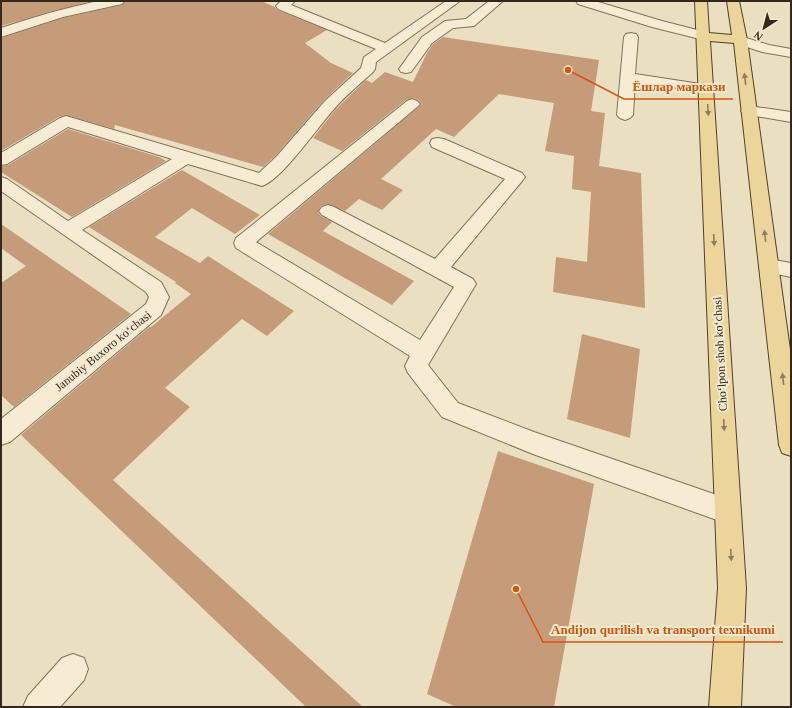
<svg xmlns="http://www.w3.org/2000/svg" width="792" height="708" font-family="'Times New Roman',serif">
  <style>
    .building { fill: #c69b79 }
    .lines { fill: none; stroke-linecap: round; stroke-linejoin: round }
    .minor-casing { stroke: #82705a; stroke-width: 2 }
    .major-casing { stroke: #503f2e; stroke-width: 2 }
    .minor { fill: #f6ecd3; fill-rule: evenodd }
    .major { fill: #ebd59a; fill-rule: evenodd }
    .oneway { fill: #8f7e5c }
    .labels { text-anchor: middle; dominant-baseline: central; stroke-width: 4; stroke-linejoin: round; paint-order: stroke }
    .street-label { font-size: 12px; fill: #33281d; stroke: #f2e9cf }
    .leader { fill: none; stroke: #d6540e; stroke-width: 1.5 }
    .callout-dot { fill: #d6540e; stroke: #f2e9cf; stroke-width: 1.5 }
    .callout-label { font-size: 13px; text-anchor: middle; font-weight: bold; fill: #d6540e; stroke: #f2e9cf; stroke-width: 4; stroke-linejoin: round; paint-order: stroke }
  </style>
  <rect width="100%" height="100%" fill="#eadfc1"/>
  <!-- building -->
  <path class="building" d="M1 1H91L49 12 1 26Z
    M125 1H261L275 7 277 10 327 30 305 43 331 63 353 73 324 100 276 155 263 167 115 125 114 129 66 115 59 117 1 151V38L63 18 122 5Z
    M443 37 599 60 591 111 605 113 599 166 641 173 645 308 553 292 556 257 587 262 591 192 572 189 574 156 545 151 554 103 499 94 454 137 436 129 381 179 403 190 382 210 359 199 345 211 328 204 321 206 318 212 321 216 332 222 323 231 414 281 392 305 268 234 422 104 418 100 413 98 406 100 342 151 313 138 336 109 366 80 372 83 385 72 413 82 427 53 433 44Z
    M68 129 159 157 166 161 72 217 1 172V166L8 165Z
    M182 170 260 215 235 234 192 208 155 237 200 263 208 256 294 311 267 336 242 319 165 388 190 407 113 480 363 707H306L21 435 149 327H151L191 294 175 283 176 282 89 227Z
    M1 224 131 314 14 407 1 395V283L26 266 1 248Z
    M582 334 640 349 630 438 567 419Z
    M498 451 594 484 554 707H456L427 694Z"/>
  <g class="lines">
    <defs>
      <path id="minor" d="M98 1H124L122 4 63 17 1 37V28C33 17 65 8 98 1Z
        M281 1H295L291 5 385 43 446 1H460L376 62 375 69 373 72C360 84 346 95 335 108 319 125 282 180 262 186L188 164 82 230 161 282 169 297 161 315 10 442 1 445V419L146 304 149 297 146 292 1 191V177L7 179 68 221 172 159 68 127 7 164 1 165V153L60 118 66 116 259 173 277 156 325 101 361 68 364 57 376 49 278 9 276 6Z
        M489 1H503L474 26 453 28 432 43 411 72 406 73 401 72 399 69 422 37 445 21 466 19Z
        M576 1H595L662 21 709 33 711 36 709 39 704 40 652 27 578 4Z
        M631 33 636 34 638 37 635 74 707 85 712 86 714 89 712 92 707 93 635 82 633 115 630 118 625 120 620 118 617 115 624 37 626 34Z
        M740 36 769 45 791 49V57L762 52 735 43 733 40 735 37Z
        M412 99 417 101 420 104 417 107 256 242 420 340 454 287 322 215 319 211 322 207 328 205 334 207 435 259 505 179 432 147 430 143 432 139 438 138 444 139 522 173 525 177 522 181 451 267 473 279 476 284 428 365 458 403 534 432 737 502 741 511 737 520 728 524 533 454 442 417 408 373 405 366 410 356 236 248 234 243 236 238 407 101Z
        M749 106 791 112V122L744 114 741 111 744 108Z
        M769 259 791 263V277L762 271 759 266 762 261Z
        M73 654 84 658 88 669 84 680 60 707H23L28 696 62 658Z"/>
      <path id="major" d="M695 1H707L709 33 732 35 727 1H739L747 40 791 357V456L782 453 779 445 734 43 710 41 746 588 741 707H709L718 588Z"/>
    </defs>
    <!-- minor casing -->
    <use href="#minor" class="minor-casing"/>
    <!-- major casing -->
    <use href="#major" class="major-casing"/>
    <!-- minor -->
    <use href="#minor" class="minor"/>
    <!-- major -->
    <use href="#major" class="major"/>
  </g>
  <!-- one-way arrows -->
  <defs><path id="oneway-solid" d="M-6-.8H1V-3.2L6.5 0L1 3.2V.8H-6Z"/></defs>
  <g class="oneway">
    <use href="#oneway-solid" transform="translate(745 79) rotate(-97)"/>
    <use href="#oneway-solid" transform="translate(708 110) rotate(87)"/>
    <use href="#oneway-solid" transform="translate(765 236) rotate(-97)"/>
    <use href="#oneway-solid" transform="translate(714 240) rotate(87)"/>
    <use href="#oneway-solid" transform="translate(783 379) rotate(-97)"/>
    <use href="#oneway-solid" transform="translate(724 425) rotate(87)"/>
    <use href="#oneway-solid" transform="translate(731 555) rotate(87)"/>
  </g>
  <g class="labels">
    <!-- street labels -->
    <g class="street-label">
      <text transform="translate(103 351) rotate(-39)">Janubiy Buxoro koʻchasi</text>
      <text transform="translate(720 354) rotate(-93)">Choʻlpon shoh koʻchasi</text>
    </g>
  </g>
  <!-- callouts -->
  <path class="leader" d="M568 70L624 99H733M516 589L543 642H783"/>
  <g class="callout-dot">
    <circle cx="568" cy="70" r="4"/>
    <circle cx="516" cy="589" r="4"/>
  </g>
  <g class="callout-label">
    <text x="679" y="91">Ёшлар маркази</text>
    <text x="663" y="634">Andijon qurilish va transport texnikumi</text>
  </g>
  <!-- border -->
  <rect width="792" height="708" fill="none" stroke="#33281d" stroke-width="4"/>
  <!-- north arrow -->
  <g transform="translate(764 28) rotate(216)" stroke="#f2e9cf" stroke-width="3" paint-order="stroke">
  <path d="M0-3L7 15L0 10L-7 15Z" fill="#33281d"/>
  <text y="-6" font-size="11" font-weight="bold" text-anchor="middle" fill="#33281d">N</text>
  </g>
</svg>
